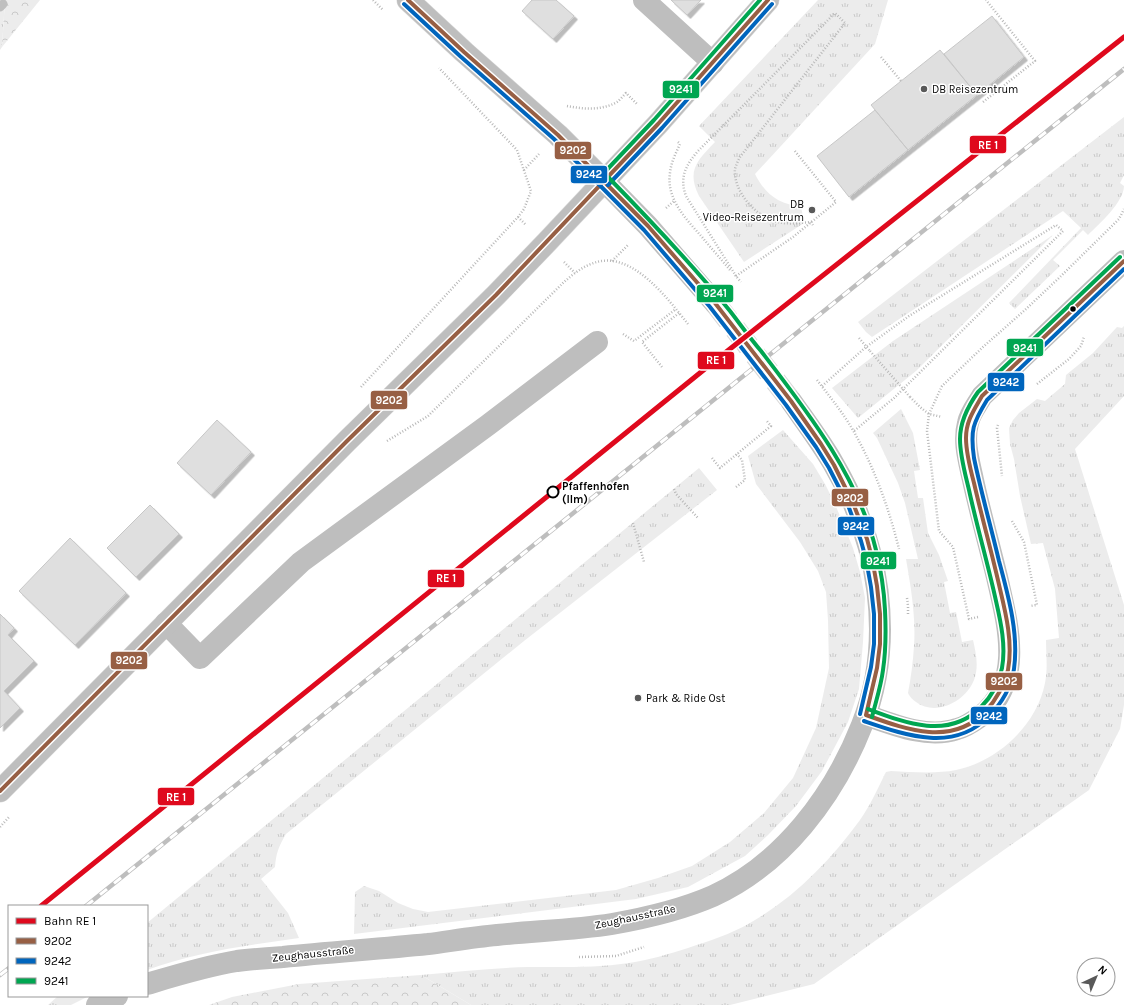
<svg xmlns="http://www.w3.org/2000/svg" width="1124" height="1005" font-family="Karla,sans-serif">
  <style>
    .grass { fill: url(#grass-tufts) }
    .forest { fill: url(#forest-crowns) }
    .lines { fill: none; stroke-linecap: round; stroke-linejoin: round }
    .stream { stroke: #bfbfbf; stroke-width: 9 }
    .building { fill: #dfdfdf; stroke: #c7c7c7; filter: url(#shadow) }
    .minor-tunnel { stroke: #d9d9d9; stroke-width: 22; stroke-dasharray: 22 11; stroke-linecap: butt }
    .major-casing { stroke: #dbdbdb; stroke-width: 23 }
    .path { stroke: #b9b9b9; stroke-width: 2.5; stroke-dasharray: 1 2; stroke-linecap: butt }
    .minor { stroke: #bebebe; stroke-width: 22 }
    .major { stroke: #bebebe; stroke-width: 22 }
    .rail-casing { stroke: #bebebe; stroke-width: 4.5 }
    .rail { stroke: #fff; stroke-width: 3; stroke-dasharray: 9; stroke-linecap: butt }
    .path-bridge { stroke: #b9b9b9; stroke-width: 2.5; stroke-dasharray: 1 2; stroke-linecap: butt }
    .bus-1-casing { stroke: #fff; stroke-width: 7 }
    .bus-2-casing { stroke: #fff; stroke-width: 7 }
    .bus-3-casing { stroke: #fff; stroke-width: 7 }
    .bus-1 { stroke: #975f44; stroke-width: 4 }
    .bus-2 { stroke: #0065bd; stroke-width: 4 }
    .bus-3 { stroke: #00a651; stroke-width: 4 }
    .rail-1-casing { stroke: #fff; stroke-width: 8 }
    .rail-1 { stroke: #df091d; stroke-width: 5 }
    .poi-dot { fill: #595959; stroke: #fff; stroke-width: 1.5 }
    .bus-dot { fill: #000; stroke: #fff; stroke-width: 1.5 }
    .stop-dot { fill: #fff; stroke: #000; stroke-width: 2 }
    .labels { text-anchor: middle; dominant-baseline: central; stroke-width: 3; stroke-linejoin: round; paint-order: stroke }
    .poi-label { font-size: 11px; fill: #000; stroke: #fff; text-anchor: start }
    .stop-label { font-size: 11px; font-weight: bold; fill: #000; stroke: #fff; text-anchor: start }
    .street-label { font-size: 11px; fill: #000; stroke: #fff }
    .line-badge { stroke: #fff; stroke-width: 1.5 }
    .badge-label { font-size: 11px; text-anchor: middle; font-weight: bold; fill: #fff }
  </style>
  <defs>
    <pattern id="grass-tufts" width="24" height="20" patternUnits="userSpaceOnUse"><rect width="24" height="20" fill="#ececec"/><path d="M3 7l-1-3M5 7V3M7 7l1-3M15 17l-1-3M17 17v-4M19 17l1-3" fill="none" stroke="#c9c9c9"/></pattern>
    <pattern id="forest-crowns" width="20" height="18" patternUnits="userSpaceOnUse"><rect width="20" height="18" fill="#ececec"/><path d="M2 6a3 3 0 1 1 6 0M12 15a3 3 0 1 1 6 0" fill="none" stroke="#c9c9c9"/></pattern>
    <filter id="shadow"><feDropShadow dx="3.5" dy="3.5" stdDeviation="0" flood-color="#0004"/></filter>
  </defs>
  <rect width="100%" height="100%" fill="#fff"/>
  <!-- grass -->
  <path class="grass" d="M0 0H5L2 47 0 50Z
    M818 0H888L875 44 755 174C765 194 779 205 801 206L804 223 744 262 699 196C686 170 698 160 715 142L699 126Z
    M1124 117V175L1120 183 1124 186C1124 202 1099 224 1088 235L1083 230 1053 260 1060 266 1015 309 1009 303 1081 228 1063 211 872 337 866 332 858 322Z
    M1053 235 916 371 858 418 832 388 893 341Z
    M1124 326V396L1075 449 1124 605V705L1120 729 1089 790 814 984 730 1005H471L421 975C456 972 491 968 527 967 561 967 595 968 629 963 649 960 669 954 688 948 709 941 731 934 750 923 794 898 830 861 860 820 870 806 878 788 886 772L891 771C911 772 937 774 956 770 997 762 1037 725 1045 683 1048 669 1046 654 1046 640L1059 638 1055 589 1043 543 1031 544 1020 496 1014 459 1010 444 1009 428 1013 420 1019 413 1037 399 1045 401 1065 384 1066 375 1093 353 1117 327 1122 328Z
    M901 409 913 433 920 470 914 471 918 498H923L928 533 939 555 948 581 944 582 950 613 956 612 962 642 973 640C976 653 979 667 974 680 966 701 936 717 916 702 912 699 910 697 908 693 911 677 913 662 914 646 916 617 911 588 906 559H918L905 503 898 483 877 438 873 433Z
    M783 430 813 464 825 484 835 504 853 548 860 572 865 598 863 642 859 689 848 722 822 771 796 806 768 835 745 856 688 887 636 899 354 934 355 892 364 886 379 891 398 903 413 909 428 912 616 890 658 878 692 866 730 842 764 813 793 778 816 728 829 668 828 620 826 592 818 571 800 542 756 484 748 456Z
    M699 468 717 490 524 641 286 834C279 846 276 853 275 867L261 879 288 913 299 938C249 945 195 952 147 970V923Z
    M58 996H89L71 1005H48Z"/>
  <!-- forest -->
  <path class="forest" d="M5 0H40L2 47Z
    M421 975 471 1005H209L232 997 299 984Z"/>
  <g class="lines">
    <!-- stream -->
    <path class="stream" d="M0 7 3 4"/>
  </g>
  <!-- building -->
  <path class="building" d="M532 0H556L574 16 553 39 522 11Z
    M671 0H701L687 15Z
    M992 16 1024 57 977 95 944 54Z
    M940 50 977 95 908 150 871 105Z
    M875 110 908 150 849 197 817 156Z
    M217 420 251 452 211 495 177 463Z
    M150 505 179 534 136 577 107 548Z
    M70 538 126 593 75 645 19 591Z
    M0 614 14 628 8 635 34 661 4 691 20 708 0 728Z"/>
  <g class="lines">
    <!-- minor-tunnel -->
    <path class="minor-tunnel" d="M715 303 791 401"/>
    <defs>
      <path id="major" d="M408 0 464 52 558 135 604 181
        M0 791 347 441 496 295 546 243 658 124 768 0"/>
    </defs>
    <!-- major casing -->
    <use href="#major" class="major-casing"/>
    <!-- path -->
    <path class="path" d="M373 0 383 10
      M881 57 901 81
      M983 102 1035 61 986 0
      M567 106C583 109 601 111 617 102 620 100 623 96 626 93L638 105
      M678 142 680 144C676 153 671 162 670 173 666 199 686 219 702 237 711 248 721 259 730 270
      M524 170 539 154
      M666 208 675 200
      M518 217 526 225
      M612 261 628 245
      M564 262 575 273
      M735 275 741 282
      M736 276 686 196C679 177 686 165 698 151L835 13 845 23 740 157C738 161 736 165 735 169 733 190 754 215 774 221 786 225 799 223 811 222L813 225
      M736 276 793 237 836 202 794 150
      M623 334 634 341 676 309
      M859 338 870 351
      M662 367 642 342 679 313
      M817 380C830 397 844 414 854 432 875 469 889 509 899 549
      M1037 384 1069 359 1081 346 1084 337
      M822 386 866 347 909 316 1056 225 1063 231 894 398 854 431
      M361 387 518 217 524 209 531 191 517 150 439 68
      M910 397 920 407 929 414 942 417
      M998 425 997 428 1002 476
      M387 441 428 416 563 283C571 276 580 268 591 264 630 247 667 298 688 324
      M712 458 720 468 771 426 766 420
      M736 487 745 480 742 460 737 454
      M674 489 676 494 698 518
      M1012 521 1024 542 1037 605 1030 606
      M633 523 644 562
      M907 598 908 606V615
      M978 617 969 619 953 547 939 531 927 431 929 414 942 386 983 347 1025 310 1060 277 1119 219 1124 209
      M0 827 9 817
      M579 957 616 956 644 947"/>
    <!-- minor -->
    <path class="minor" d="M644 0 713 63
      M604 181 648 226 715 303
      M166 623 200 658 301 562 488 425 597 342
      M866 715C894 725 928 739 957 729 966 727 974 721 981 716 1025 681 1007 622 997 577 989 544 980 512 973 480 969 461 963 442 968 423 970 413 977 405 982 396L1124 261
      M147 984C177 975 206 966 237 961 252 959 268 958 283 957 331 952 380 949 428 944 451 941 474 937 497 935 535 931 574 930 612 924 646 918 681 910 713 896 783 864 834 796 862 725 896 639 879 541 833 463 821 442 805 421 791 401
      M97 1005 117 996"/>
    <!-- major -->
    <use href="#major" class="major"/>
    <defs>
      <path id="rail" d="M86 906 1124 69
        M0 975 9 968"/>
    </defs>
    <!-- rail casing -->
    <use href="#rail" class="rail-casing"/>
    <!-- rail -->
    <use href="#rail" class="rail"/>
    <!-- path-bridge -->
    <path class="path-bridge" d="M870 351 910 397"/>
    <defs>
      <path id="bus-1" d="M408 0 464 52 558 135 648 226 715 303 791 401 821 444 834 465 853 503 867 539 872 558 877 586 880 614V644L877 668 866 715
        M866 715C905 729 951 747 985 712 997 699 1004 686 1008 670 1013 643 1006 614 1000 589 992 553 982 518 974 483 970 468 966 453 966 438 966 421 974 410 982 396L1124 261
        M0 791 347 441 496 295 658 124 768 0"/>
      <path id="bus-2" d="M404 4 460 56 554 139 644 230 710 307 786 405 816 447 829 468 848 505 861 541 866 559 871 587 874 614V644L871 667 860 714
        M608 185 662 128 772 4
        M864 721C905 735 954 753 989 716 1003 702 1011 688 1014 669 1019 633 1008 595 999 561 991 527 981 492 974 458 970 430 973 423 987 400L1124 269"/>
      <path id="bus-3" d="M600 177 654 120 760 0
        M608 177C650 220 692 264 730 311 740 324 750 338 761 351 807 411 858 476 876 550 881 570 884 590 885 610 886 630 886 650 883 670 881 686 876 701 872 717
        M868 709C905 723 949 740 981 707 992 696 999 683 1002 668 1006 646 1001 623 996 601 988 564 977 527 969 490 965 473 960 456 960 439 960 421 968 406 978 392L1120 257"/>
    </defs>
    <!-- bus-1 casing -->
    <use href="#bus-1" class="bus-1-casing"/>
    <!-- bus-2 casing -->
    <use href="#bus-2" class="bus-2-casing"/>
    <!-- bus-3 casing -->
    <use href="#bus-3" class="bus-3-casing"/>
    <!-- bus-1 -->
    <use href="#bus-1" class="bus-1"/>
    <!-- bus-2 -->
    <use href="#bus-2" class="bus-2"/>
    <!-- bus-3 -->
    <use href="#bus-3" class="bus-3"/>
    <defs>
      <path id="rail-1" d="M41 906 711 364 1124 37"/>
    </defs>
    <!-- rail-1 casing -->
    <use href="#rail-1" class="rail-1-casing"/>
    <!-- rail-1 -->
    <use href="#rail-1" class="rail-1"/>
  </g>
  <!-- markers -->
  <g class="poi-dot">
    <circle cx="924" cy="89" r="4"/>
    <circle cx="812" cy="210" r="4"/>
    <circle cx="638" cy="698" r="4"/>
  </g>
  <circle class="bus-dot" cx="1073" cy="309" r="3.5"/>
  <circle class="stop-dot" cx="553" cy="492" r="5.5"/>
  <g class="labels">
    <!-- poi labels -->
    <g class="poi-label">
      <text x="932" y="89">DB Reisezentrum</text>
      <text x="804" y="204" text-anchor="end">DB<tspan x="804" dy="13">Video-Reisezentrum</tspan></text>
      <text x="646" y="698">Park &amp; Ride Ost</text>
    </g>
    <!-- stop labels -->
    <g class="stop-label">
      <text x="562" y="486">Pfaffenhofen<tspan x="562" dy="13">(Ilm)</tspan></text>
    </g>
    <!-- street labels -->
    <g class="street-label">
      <text transform="translate(635 917) rotate(-12)">Zeughausstraße</text>
      <text transform="translate(313 954) rotate(-6)">Zeughausstraße</text>
    </g>
  </g>
  <g class="line-badge">
    <rect x="662" y="80" width="38" height="19" rx="4" fill="#00a651"/>
    <rect x="969" y="135" width="38" height="19" rx="4" fill="#df091d"/>
    <rect x="554" y="141" width="38" height="19" rx="4" fill="#975f44"/>
    <rect x="570" y="165" width="38" height="19" rx="4" fill="#0065bd"/>
    <rect x="696" y="284" width="38" height="19" rx="4" fill="#00a651"/>
    <rect x="1006" y="338" width="38" height="19" rx="4" fill="#00a651"/>
    <rect x="697" y="351" width="38" height="19" rx="4" fill="#df091d"/>
    <rect x="987" y="372" width="38" height="20" rx="4" fill="#0065bd"/>
    <rect x="370" y="390" width="38" height="20" rx="4" fill="#975f44"/>
    <rect x="831" y="488" width="38" height="19" rx="4" fill="#975f44"/>
    <rect x="837" y="516" width="38" height="20" rx="4" fill="#0065bd"/>
    <rect x="860" y="551" width="37" height="19" rx="4" fill="#00a651"/>
    <rect x="427" y="569" width="38" height="19" rx="4" fill="#df091d"/>
    <rect x="110" y="651" width="38" height="19" rx="4" fill="#975f44"/>
    <rect x="985" y="672" width="38" height="19" rx="4" fill="#975f44"/>
    <rect x="970" y="706" width="38" height="19" rx="4" fill="#0065bd"/>
    <rect x="157" y="787" width="38" height="19" rx="4" fill="#df091d"/>
  </g>
  <g class="badge-label">
    <text x="681" y="93">9241</text>
    <text x="988" y="149">RE 1</text>
    <text x="573" y="154">9202</text>
    <text x="589" y="178">9242</text>
    <text x="715" y="297">9241</text>
    <text x="1025" y="352">9241</text>
    <text x="716" y="364">RE 1</text>
    <text x="1006" y="386">9242</text>
    <text x="389" y="404">9202</text>
    <text x="850" y="502">9202</text>
    <text x="856" y="530">9242</text>
    <text x="878" y="565">9241</text>
    <text x="446" y="582">RE 1</text>
    <text x="129" y="664">9202</text>
    <text x="1004" y="685">9202</text>
    <text x="989" y="720">9242</text>
    <text x="176" y="801">RE 1</text>
  </g>
  <!-- legend -->
  <rect x="8" y="905" width="140" height="92" fill="#ffffff" stroke="#999999"/>
  <rect x="16" y="918" width="20" height="6" fill="#df091d" stroke="#999999"/>
  <text x="44" y="925" font-size="12" fill="#000000">Bahn RE 1</text>
  <rect x="16" y="938" width="20" height="6" fill="#975f44" stroke="#999999"/>
  <text x="44" y="945" font-size="12" fill="#000000">9202</text>
  <rect x="16" y="958" width="20" height="6" fill="#0065bd" stroke="#999999"/>
  <text x="44" y="965" font-size="12" fill="#000000">9242</text>
  <rect x="16" y="978" width="20" height="6" fill="#00a651" stroke="#999999"/>
  <text x="44" y="985" font-size="12" fill="#000000">9241</text>
  <!-- north arrow -->
  <g transform="translate(1096 977) rotate(44)"><circle r="19" fill="#ffffff" stroke="#999999"/>
  <path d="M0-3L7 15L0 10L-7 15Z" fill="#595959"/>
  <text y="-6" font-size="11" font-weight="bold" text-anchor="middle" fill="#000000">N</text>
  </g>
</svg>
